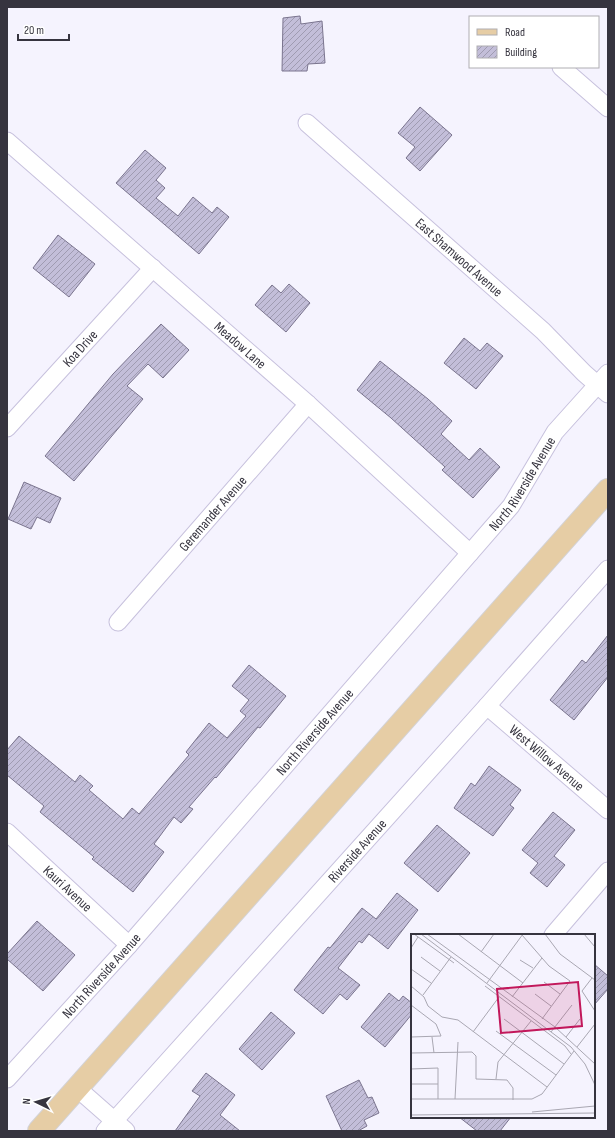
<svg xmlns="http://www.w3.org/2000/svg" width="615" height="1138" font-family="'Sofia Sans Condensed',sans-serif">
  <style>
    .building { fill: url(#building-hatch); stroke: #7a748e }
    .lines { fill: none; stroke-linecap: round; stroke-linejoin: round }
    .minor-casing { stroke: #c7c1dd; stroke-width: 19 }
    .major-casing { stroke: #d3d2d5; stroke-width: 24 }
    .minor { stroke: #fff; stroke-width: 17 }
    .major { stroke: #e6cda5; stroke-width: 22 }
    .labels { text-anchor: middle; dominant-baseline: central; stroke-width: 3; stroke-linejoin: round; paint-order: stroke }
    .street-label { font-size: 14px; fill: #36343f; stroke: #fff }
    .inset-road { fill: none; stroke: #a9a7b2; stroke-width: 1 }
    .view { fill: #c2185b; fill-opacity: 0.15; stroke: #c2185b; stroke-width: 2 }
    .inset-edge { fill: none; stroke: #36343f; stroke-width: 2 }
  </style>
  <defs>
    <pattern id="building-hatch" width="6" height="6" patternUnits="userSpaceOnUse"><rect width="6" height="6" fill="#c3bed9"/><path d="M-1 1l2-2M0 6l6-6M5 7l2-2" fill="none" stroke="#9f9bb1"/></pattern>
  </defs>
  <rect width="100%" height="100%" fill="#f5f3fe"/>
  <!-- building -->
  <path class="building" d="M300 16 301 24 322 21 325 63 308 64 307 71H282L283 18Z
    M420 107 452 135 420 171 406 158 415 147 398 133Z
    M145 150 166 168 156 180 165 188 156 198 178 216 193 197 212 213 217 207 229 217 199 254 116 183Z
    M58 235 95 264 69 297 33 268Z
    M289 284 310 303 286 332 255 305 272 285 281 293Z
    M161 324 189 350 163 378 148 364 127 386 143 399 74 481 45 456 113 374Z
    M464 338 480 351 487 343 503 356 476 389 444 363Z
    M380 361 428 399 452 421 441 434 469 460 480 448 500 467 473 498 442 470 445 467 391 418 357 390Z
    M24 482 61 498 50 523 37 517 31 529 8 519Z
    M608 635V677L574 720 550 700 582 660 586 663Z
    M249 665 286 696 260 728 258 727 216 778 215 777 189 807 193 809 181 823 174 817 154 844 164 852 133 892 92 859 94 857 40 812 44 806 7 775V750L19 736 75 782 80 775 93 786 89 790 123 819 132 808 139 814 189 755 186 752 209 723 227 738 246 716 240 711 249 700 232 686Z
    M489 766 521 790 510 805 514 808 493 836 454 808 471 783 475 786Z
    M553 812 575 830 554 856 565 865 547 887 530 873 538 863 522 850Z
    M437 825 470 853 438 892 404 863Z
    M397 893 418 910 388 949 369 934 362 943 359 941 338 968 360 985 347 1000 340 994 323 1014 294 990 328 947 330 948 362 908 376 919Z
    M37 921 75 955 43 991 7 959V954Z
    M594 964 608 976V989L594 1005Z
    M389 993 399 1001 403 996 412 1003V1014L385 1047 361 1027Z
    M271 1012 295 1033 262 1070 239 1049Z
    M206 1073 235 1095 220 1115 240 1131H175L200 1096 192 1091Z
    M359 1080 368 1098 372 1097 379 1113 364 1120 367 1126 358 1131H342L326 1096Z
    M459 1117H511L500 1131H477Z"/>
  <g class="lines">
    <defs>
      <g id="minor">
        <path d="M561 67 608 108"/>
        <path id="s1" d="M307 123 543 331 584 373 608 394"/>
        <path id="s2" d="M7 141 308 404 470 553"/>
        <path id="s3" d="M7 428 153 268"/>
        <path id="s4" d="M118 622 308 404"/>
        <path id="s5" d="M487 706 608 810"/>
        <path id="s6" d="M7 832 129 945"/>
        <path d="M553 935 608 871"/>
        <path id="s7" d="M7 1079 129 945 511 506 555 432 608 373"/>
        <path d="M77 1088 126 1131"/>
        <path id="s8" d="M105 1131 487 706 608 569"/>
      </g>
      <path id="major" d="M39 1131 608 490"/>
    </defs>
    <!-- minor casing -->
    <use href="#minor" class="minor-casing"/>
    <!-- major casing -->
    <use href="#major" class="major-casing"/>
    <!-- minor -->
    <use href="#minor" class="minor"/>
    <!-- major -->
    <use href="#major" class="major"/>
  </g>
  <g class="labels">
    <!-- street labels -->
    <g class="street-label">
      <text stroke="none"><textPath href="#s1" startOffset="203">East Shamwood Avenue</textPath></text>
      <text stroke="none"><textPath href="#s2" startOffset="310">Meadow Lane</textPath></text>
      <text stroke="none"><textPath href="#s3" startOffset="108">Koa Drive</textPath></text>
      <text stroke="none"><textPath href="#s7" startOffset="788">North Riverside Avenue</textPath></text>
      <text stroke="none"><textPath href="#s4" startOffset="144">Geremander Avenue</textPath></text>
      <text stroke="none"><textPath href="#s7" startOffset="464">North Riverside Avenue</textPath></text>
      <text stroke="none"><textPath href="#s5" startOffset="79">West Willow Avenue</textPath></text>
      <text stroke="none"><textPath href="#s8" startOffset="377">Riverside Avenue</textPath></text>
      <text stroke="none"><textPath href="#s6" startOffset="83">Kauri Avenue</textPath></text>
      <text stroke="none"><textPath href="#s7" startOffset="140">North Riverside Avenue</textPath></text>
    </g>
  </g>
  <!-- overview -->
  <g transform="translate(411 934)">
    <rect width="184" height="184" fill="#f5f3fe"/>
    <path class="inset-road" d="M3 0 43 29M10 0 160 113 174 130 184 151M16 0 144 93 184 130M47 0 112 49M134 0 149 20 184 46M173 0 184 13M111 1 138 32 159 47 131 85M0 14 7 3M70 18 83 0M10 23 29 37M109 26 122 34M0 35 20 49M181 44 171 57 184 77M133 48 149 60M76 49 112 0M0 52 13 63 17 72 31 83 47 86 136 153M74 52 154 112 160 120M124 60 140 72M12 61 40 23M101 63 131 24M0 71 25 90 30 102 0 103M93 85 153 130M85 97 145 141M62 98 88 63M140 98 161 71M21 103 23 119M155 103 169 85M166 113 184 90M0 119 61 118 65 122V145L96 146 102 154V166M0 135 27 134V165M85 145 87 128 120 87M0 150H27M0 165H121L131 160 163 117M44 165 47 108M121 178 184 172M0 181 184 179"/>
    <path class="view" d="M167 48 171 92 90 99 86 55Z"/>
    <rect width="184" height="184" class="inset-edge"/>
  </g>
  <!-- border -->
  <rect width="615" height="1138" fill="none" stroke="#36343f" stroke-width="16"/>
  <!-- legend -->
  <rect x="469" y="16" width="130" height="52" fill="#ffffff" stroke="#afaeb2"/>
  <rect x="477" y="29" width="20" height="6" fill="#e6cda5" stroke="#afaeb2"/>
  <text x="505" y="36" font-size="12" fill="#36343f">Road</text>
  <rect x="477" y="46" width="20" height="12" fill="url(#building-hatch)" stroke="#afaeb2"/>
  <text x="505" y="56" font-size="12" fill="#36343f">Building</text>
  <!-- north arrow -->
  <g transform="translate(36 1102) rotate(275)" stroke="#ffffff" stroke-width="3" paint-order="stroke">
  <path d="M0-3L7 15L0 10L-7 15Z" fill="#36343f"/>
  <text y="-6" font-size="11" font-weight="bold" text-anchor="middle" fill="#36343f">N</text>
  </g>
  <!-- scale -->
  <path d="M18 34v6h51v-6" fill="none" stroke="#36343f" stroke-width="2"/>
  <text x="24" y="34" font-size="12" fill="#36343f" stroke="#ffffff" stroke-width="3" paint-order="stroke">20 m</text>
</svg>
